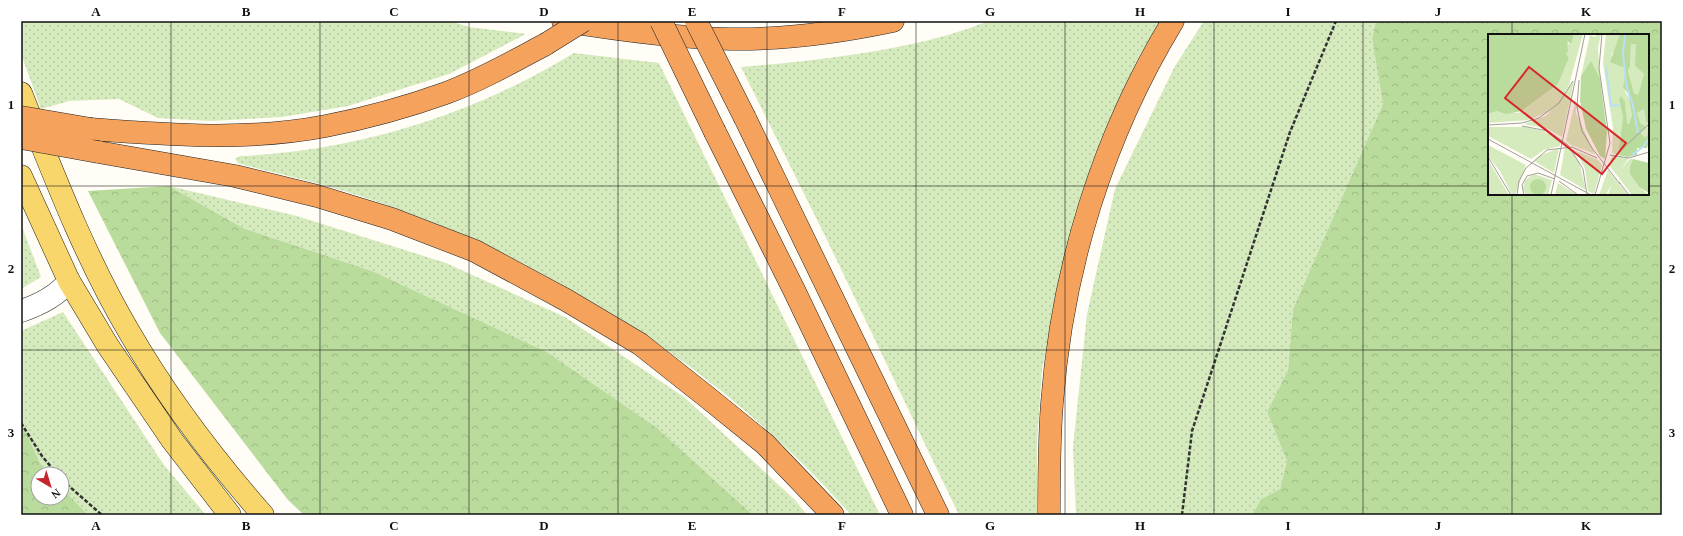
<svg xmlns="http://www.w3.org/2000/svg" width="1683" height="536" font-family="'Times New Roman',serif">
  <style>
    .grass { fill: url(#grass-dots) }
    .forest { fill: url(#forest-crowns); fill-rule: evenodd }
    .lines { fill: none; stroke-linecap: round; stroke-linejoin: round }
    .minor-casing { stroke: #444; stroke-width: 23 }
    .major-casing { stroke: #222; stroke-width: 23 }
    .highway-casing { stroke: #222; stroke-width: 23 }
    .path { stroke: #333; stroke-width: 2.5; stroke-dasharray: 4 2; stroke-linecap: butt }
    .minor { stroke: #fff; stroke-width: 22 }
    .major { stroke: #f9d66b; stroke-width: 22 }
    .highway { stroke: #f5a25d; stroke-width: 22 }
    .highway-bridge-casing { stroke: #222; stroke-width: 23; stroke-linecap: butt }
    .highway-bridge { stroke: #f5a25d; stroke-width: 22 }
    .grid { fill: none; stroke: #111; stroke-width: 1; stroke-opacity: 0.55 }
    .inset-river { fill: none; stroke: #b9e0f7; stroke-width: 2 }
    .inset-road { fill: none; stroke: #a09f9a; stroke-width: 1 }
    .view { fill: #d62828; fill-opacity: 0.15; stroke: #d62828; stroke-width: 2 }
    .inset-edge { fill: none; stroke: #111; stroke-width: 2 }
    .neatline { fill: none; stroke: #111; stroke-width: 1.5 }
    .grid-label { font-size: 13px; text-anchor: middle; font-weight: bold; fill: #111 }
  </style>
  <defs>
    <pattern id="grass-dots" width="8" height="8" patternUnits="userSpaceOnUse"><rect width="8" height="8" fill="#d5ebbd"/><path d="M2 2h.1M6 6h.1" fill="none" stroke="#b6c8a1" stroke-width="1.8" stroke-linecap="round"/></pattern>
    <pattern id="forest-crowns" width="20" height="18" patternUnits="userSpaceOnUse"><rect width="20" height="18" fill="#b9dc9c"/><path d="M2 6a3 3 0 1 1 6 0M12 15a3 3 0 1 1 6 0" fill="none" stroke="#9ebc85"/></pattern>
  </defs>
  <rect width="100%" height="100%" fill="#fffdf5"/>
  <!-- grass -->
  <path class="grass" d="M21 21H450L469 27 526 34 449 74 348 106 282 117 210 121 158 118 119 99 69 101 41 109 21 54Z
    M989 21H1161L1138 58 1094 159 1060 289 1042 369 1037 441V515H959L829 244 741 67C810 61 881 54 948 35 962 31 975 26 989 21Z
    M1204 21H1376L1372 39 1383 104 1293 309 1288 370 1267 412 1287 461 1280 489 1261 499 1252 515H1076L1073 447 1087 314 1115 189 1175 66Z
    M574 53 659 63 880 515H851C723 369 557 265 375 201 332 186 288 176 244 165L238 163 235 159 240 156C358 151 474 114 574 53Z
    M169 186 297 216 446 263 565 317 684 397 795 500 807 515H753L656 427 547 352 372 271 243 228Z
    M21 224 41 277 21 289Z
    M63 312 164 465 206 515H88L62 488V474H48L43 469 21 422V331Z"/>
  <!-- forest -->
  <path class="forest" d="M1376 21H1662V515H1252L1261 499 1280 489 1287 461 1267 412 1288 370 1293 309 1383 104 1372 39ZM1489 35H1648V194H1489Z
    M169 186 243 228 372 271 547 352 656 427 753 515H304L288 500 160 333 88 191Z
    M21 422 43 469 48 474H38V498H62V488L88 515H21Z"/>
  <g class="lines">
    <defs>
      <path id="minor" d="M21 311C39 305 57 296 69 281"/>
      <path id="major" d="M21 93C53 173 84 255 128 330 166 396 213 458 263 515
        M21 176 69 281 108 346 172 440 230 515"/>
      <path id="highway" d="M563 21C618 30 674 38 730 39 784 40 841 32 893 21
        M745 118 938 515
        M91 129C169 135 249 141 326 126 367 118 407 107 446 93 481 80 514 61 546 44
        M715 132 794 290 902 515
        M98 152 235 176 317 196 392 219 475 251 566 300 640 344 707 397 765 444 833 515
        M1049 515C1049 478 1049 441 1052 403 1062 269 1103 136 1173 21"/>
    </defs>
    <!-- minor casing -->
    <use href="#minor" class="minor-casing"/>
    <!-- major casing -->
    <use href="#major" class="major-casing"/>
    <!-- highway casing -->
    <use href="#highway" class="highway-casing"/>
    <!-- path -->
    <path class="path" d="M21 423 42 456 57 474
      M62 480 102 515
      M1182 515 1192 431 1290 132 1336 21"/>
    <!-- minor -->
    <use href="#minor" class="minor"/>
    <!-- major -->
    <use href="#major" class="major"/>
    <!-- highway -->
    <use href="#highway" class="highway"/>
    <defs>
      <path id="highway-bridge" d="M661 21 715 132
        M696 21 745 118
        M546 44 583 21
        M21 117 91 129
        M21 138 98 152"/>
    </defs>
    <!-- highway-bridge casing -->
    <use href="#highway-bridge" class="highway-bridge-casing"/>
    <!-- highway-bridge -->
    <use href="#highway-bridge" class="highway-bridge"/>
  </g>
  <!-- grid -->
  <path class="grid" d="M171 21V515M320 21V515M469 21V515M618 21V515M767 21V515M916 21V515M1065 21V515M1214 21V515M1363 21V515M1512 21V35M21 186H1489M1648 186H1662M1512 194V515M21 350H1662"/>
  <!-- overview -->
  <g transform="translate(1488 34)">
    <rect width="161" height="161" fill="#fffdf5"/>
    <path d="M86 0H95L81 51 72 66 58 79 40 86 0 89V80L9 77 30 79 36 76 70 50 81 24 78 19 79 6 81 11ZM108 0H113L110 14 112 44 103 28 93 42 102 1 107 3ZM118 0H132L129 14 123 21 137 34 135 54 143 68 144 81 141 90H138L137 68 131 66 135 83 130 121 124 119 125 94 115 29ZM143 9 148 10 150 34 156 40 150 61 146 59 140 35 142 33ZM86 47 74 103 60 95 36 90 58 82ZM88 64V79L107 120 83 111 78 107ZM153 74 156 75 158 88 161 89V99L157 104 152 98 149 78ZM0 93H37L55 97 73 106 72 112 56 116 43 125 0 102ZM0 111 38 131 27 161H24L12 137 0 122ZM77 113 81 114 91 128 98 156 72 141ZM71 114 66 139 46 127 51 122ZM88 117 110 126 114 131 106 160 100 157 97 135ZM124 122 141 124 133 135 142 125H145L142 140 151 153 161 161H144L121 131ZM0 126 21 161H0ZM120 136 140 161H120L123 151 118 161H111ZM46 140 64 146 60 161H38L35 154 37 146ZM70 149 89 161H67Z" fill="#d5ebbd"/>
    <path d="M0 0H86L83 10 79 7 80 18 78 19 81 24 70 50 34 77 18 80 9 77 0 80ZM132 0H161V89L158 88 156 75 149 79 152 89 158 93 152 98 157 104 161 99V108L159 114H149V121L140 123 130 121 135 83 131 66 133 62 137 68 139 90H141L144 81 140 59 135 54 137 34 122 28ZM143 10H148L147 32 156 40 150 61 146 59 140 36 142 33ZM103 27 112 44 119 98 117 125 112 122 98 95 92 67 93 42ZM145 125 161 129V159L151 153 142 140V133ZM42 153a8 8 0 1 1 16 0a8 8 0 1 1-16 0Z" fill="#b9dc9c" fill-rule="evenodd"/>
    <path class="inset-river" d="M137 0 135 20 138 50 145 72 150 99M118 33 123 72 131 71M144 121 156 112 161 104"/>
    <path class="inset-road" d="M91 46 89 73 94 97 104 114 132 150M0 91 34 89 51 84 71 69 85 47M34 92 60 97 80 111 95 135 99 161M0 105 103 161M130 119 161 90M122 121 141 124 161 118M0 123 23 161M71 147 90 161M131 148 141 161M29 161 31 147 38 134 59 116 84 113 109 124M36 161 34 151 39 142 50 139 67 145M63 161 97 0M107 161 122 109 111 34 114 0"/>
    <path class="view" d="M41 33 138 109 114 140 17 64Z"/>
    <rect width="161" height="161" class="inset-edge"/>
  </g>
  <!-- border -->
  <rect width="1683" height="536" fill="none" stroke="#ffffff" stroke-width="44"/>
  <!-- north arrow -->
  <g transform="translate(50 486) rotate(142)"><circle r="19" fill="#ffffff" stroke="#a0a0a0"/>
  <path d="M0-3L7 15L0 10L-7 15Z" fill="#c4262e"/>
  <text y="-6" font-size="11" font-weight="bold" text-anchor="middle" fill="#111111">N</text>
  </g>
  <rect x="22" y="22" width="1639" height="492" class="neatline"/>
  <g class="grid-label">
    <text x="96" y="16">A</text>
    <text x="246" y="16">B</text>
    <text x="394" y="16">C</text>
    <text x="544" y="16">D</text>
    <text x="692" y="16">E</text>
    <text x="842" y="16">F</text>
    <text x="990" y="16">G</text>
    <text x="1140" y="16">H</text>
    <text x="1288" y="16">I</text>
    <text x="1438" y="16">J</text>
    <text x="1586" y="16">K</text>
    <text x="11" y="109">1</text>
    <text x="1672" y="109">1</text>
    <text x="11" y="273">2</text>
    <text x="1672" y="273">2</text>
    <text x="11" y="437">3</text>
    <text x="1672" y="437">3</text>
    <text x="96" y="530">A</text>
    <text x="246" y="530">B</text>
    <text x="394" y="530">C</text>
    <text x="544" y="530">D</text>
    <text x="692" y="530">E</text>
    <text x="842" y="530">F</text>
    <text x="990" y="530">G</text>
    <text x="1140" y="530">H</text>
    <text x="1288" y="530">I</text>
    <text x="1438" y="530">J</text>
    <text x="1586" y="530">K</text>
  </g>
</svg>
